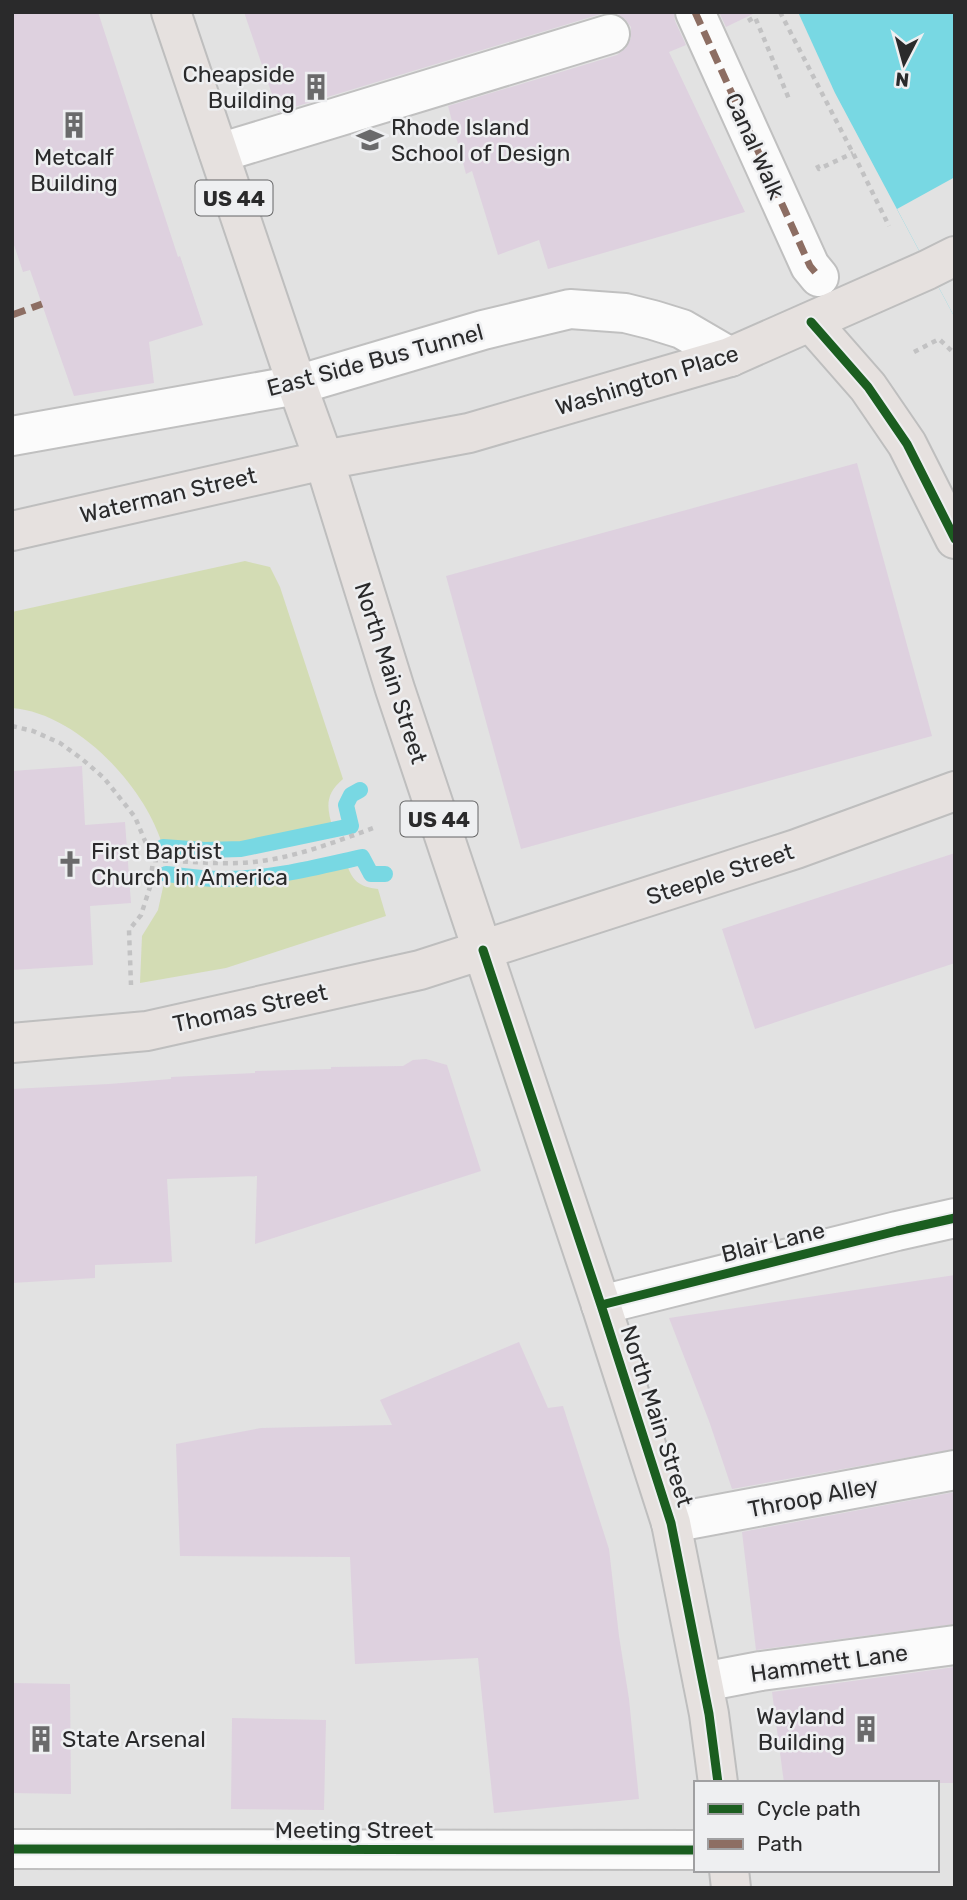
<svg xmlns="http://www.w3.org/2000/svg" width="967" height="1900" font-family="Rubik,sans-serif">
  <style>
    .green { fill: #d3dcb4 }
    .water { fill: #78d8e3 }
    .pier { fill: #e2e2e2 }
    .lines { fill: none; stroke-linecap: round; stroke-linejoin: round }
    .stream { stroke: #78d8e3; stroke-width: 16 }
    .building { fill: #ded1df }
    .minor-casing { stroke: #c0c0c0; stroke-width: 42 }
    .major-casing { stroke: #bebebe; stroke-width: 42 }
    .path { stroke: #c2c2c3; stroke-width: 4.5; stroke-dasharray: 5 5; stroke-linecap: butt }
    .minor { stroke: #fbfbfb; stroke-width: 38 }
    .major { stroke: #e6e1df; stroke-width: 38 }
    .quiet { stroke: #8d6e63; stroke-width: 7; stroke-dasharray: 14 7; stroke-linecap: butt }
    .cycleway-casing { stroke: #eeeff1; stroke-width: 13 }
    .cycleway { stroke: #1b5e20; stroke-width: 9 }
    .labels { text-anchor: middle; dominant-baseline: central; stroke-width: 5; stroke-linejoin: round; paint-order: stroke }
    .shield { fill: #eeeff1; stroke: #656566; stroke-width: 2 }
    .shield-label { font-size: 21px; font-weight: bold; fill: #2a2a2b }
    .poi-label { font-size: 23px; fill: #2a2a2b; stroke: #eeeff1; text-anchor: start }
    .street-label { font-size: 23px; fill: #2a2a2b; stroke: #eeeff1 }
  </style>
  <rect width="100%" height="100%" fill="#e2e2e2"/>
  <!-- green -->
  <path class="green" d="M245 561 270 567 280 587 343 779C324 795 327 808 333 829L241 849 205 850 163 847C146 787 77 713 12 708V612Z
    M346 861C351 880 359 887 378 889L386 916 226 968 140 983 142 936 158 910 166 874C203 879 239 882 276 876 299 872 323 866 346 861Z"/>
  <!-- water -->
  <path class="water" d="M798 12H955V318L835 93Z"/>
  <!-- pier -->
  <path class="pier" d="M955 177V318L897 209Z"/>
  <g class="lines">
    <!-- stream -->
    <path class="stream" d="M163 847 205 850 241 849 351 826 346 805 351 795 360 790
      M166 874C186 876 206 880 226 879 272 879 317 867 362 857L371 874H385"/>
  </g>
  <!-- building -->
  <path class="building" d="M12 12H98L178 257 180 256 203 325 149 342 154 383 74 396 30 270 23 272 12 239Z
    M244 12H674L675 21 686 45 669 52 745 212 548 269 539 240 498 255 472 171 466 174 448 106 617 55 626 48 631 38V27L625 19 616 13H604L278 112Z
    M719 12H757L726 27Z
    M857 463 932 736 521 849 446 576Z
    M82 766 85 825 125 822 131 903 90 906 93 965 12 970V771Z
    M955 853V963L755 1029 722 929Z
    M426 1059 447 1065 481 1171 255 1244 257 1176 167 1179 172 1262 95 1265V1278L12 1283V1089L109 1084 171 1079V1077L255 1073V1071L331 1069V1067L403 1066 413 1060Z
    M955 1275V1449L732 1489 709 1421 669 1318Z
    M519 1342 548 1408 563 1406 609 1549 619 1636 629 1699 639 1799 494 1813 478 1658 355 1664 350 1557 180 1556 176 1444 261 1428 392 1425 380 1400Z
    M955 1492V1624L756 1650 742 1532Z
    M955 1667V1783H784L772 1692Z
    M12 1683 70 1684 71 1794 12 1793Z
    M232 1718 326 1720 324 1810 231 1809Z"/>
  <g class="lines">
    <defs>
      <path id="minor" d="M695 12 810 266 819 277
        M219 153 610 34
        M12 436 297 385 483 330 570 309 625 313 653 320 682 329 730 357
        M601 1305 897 1231 955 1218
        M671 1523 955 1470
        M703 1682 761 1671 955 1645
        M12 1849 696 1850"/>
      <path id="major" d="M171 12 297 385 324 460 395 689 601 1305 671 1523 709 1714 718 1783
        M811 322 868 387 907 444 955 539
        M12 531 324 460 469 433 730 357 927 270 955 256
        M12 1043 147 1031 420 970 796 849 955 791
        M729 1870 731 1888"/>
    </defs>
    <!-- minor casing -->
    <use href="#minor" class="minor-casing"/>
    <!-- major casing -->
    <use href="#major" class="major-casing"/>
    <!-- path -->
    <path class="path" d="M780 12 857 161 889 226
      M748 21 755 17 789 99
      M817 165 819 169 853 153
      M914 352 939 339 955 354
      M12 726 33 731 60 743 82 759 104 778 135 817 153 860 150 887 141 915 129 930 131 985
      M153 860C182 861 211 864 240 863 287 861 332 843 376 827"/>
    <!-- minor -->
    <use href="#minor" class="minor"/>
    <!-- major -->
    <use href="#major" class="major"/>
    <!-- quiet -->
    <path class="quiet" d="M695 12 810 266 819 277
      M12 315 42 304"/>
    <defs>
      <path id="cycleway" d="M811 322 868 387 907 444 955 539
        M483 950 601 1305 671 1523 709 1714 718 1783
        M601 1305 897 1231 955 1218
        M12 1849 696 1850"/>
    </defs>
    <!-- cycleway casing -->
    <use href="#cycleway" class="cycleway-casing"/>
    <!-- cycleway -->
    <use href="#cycleway" class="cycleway"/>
  </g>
  <!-- icons -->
  <defs>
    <symbol id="building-bare" viewBox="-9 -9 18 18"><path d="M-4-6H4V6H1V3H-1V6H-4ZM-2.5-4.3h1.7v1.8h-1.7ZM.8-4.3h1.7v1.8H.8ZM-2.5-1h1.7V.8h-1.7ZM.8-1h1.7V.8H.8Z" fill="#6a6a6b" stroke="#eeeff1" stroke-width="2.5" paint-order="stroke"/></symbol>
    <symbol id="university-bare" viewBox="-9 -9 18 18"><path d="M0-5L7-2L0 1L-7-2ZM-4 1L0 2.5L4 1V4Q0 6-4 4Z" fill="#6a6a6b" stroke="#eeeff1" stroke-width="2.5" paint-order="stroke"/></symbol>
    <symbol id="church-bare" viewBox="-9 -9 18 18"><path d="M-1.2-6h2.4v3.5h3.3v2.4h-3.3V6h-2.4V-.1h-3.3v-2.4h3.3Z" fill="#6a6a6b" stroke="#eeeff1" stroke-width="2.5" paint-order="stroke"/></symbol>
  </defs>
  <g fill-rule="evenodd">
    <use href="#building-bare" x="297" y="68" width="38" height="38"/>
    <use href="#building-bare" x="55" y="106" width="38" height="38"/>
    <use href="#university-bare" x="351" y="121" width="38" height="38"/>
    <use href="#church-bare" x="51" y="845" width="38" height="38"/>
    <use href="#building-bare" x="847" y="1710" width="38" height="38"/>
    <use href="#building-bare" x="22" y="1720" width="38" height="38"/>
  </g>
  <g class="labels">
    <!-- shield labels -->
    <g class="shield">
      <rect x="195.5" y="180.5" width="77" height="35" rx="5"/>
      <rect x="400.5" y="801.5" width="77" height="35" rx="5"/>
    </g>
    <g class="shield-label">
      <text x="234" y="198">US 44</text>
      <text x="439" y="819">US 44</text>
    </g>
    <!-- poi labels -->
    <g class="poi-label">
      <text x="295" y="74" text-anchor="end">Cheapside<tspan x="295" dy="26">Building</tspan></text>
      <text x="391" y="127">Rhode Island<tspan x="391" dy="26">School of Design</tspan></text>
      <text x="74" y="157" text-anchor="middle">Metcalf<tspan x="74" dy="26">Building</tspan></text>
      <text x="91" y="851">First Baptist<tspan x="91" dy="26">Church in America</tspan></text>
      <text x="845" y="1716" text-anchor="end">Wayland<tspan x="845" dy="26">Building</tspan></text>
      <text x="62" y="1739">State Arsenal</text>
    </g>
    <!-- street labels -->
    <g class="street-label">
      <text transform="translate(755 146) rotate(66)">Canal Walk</text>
      <text transform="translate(375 360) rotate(-15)">East Side Bus Tunnel</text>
      <text transform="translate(647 380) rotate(-17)">Washington Place</text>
      <text transform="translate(168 495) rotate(-13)">Waterman Street</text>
      <text transform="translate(391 673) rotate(72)">North Main Street</text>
      <text transform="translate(720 874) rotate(-18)">Steeple Street</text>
      <text transform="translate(250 1008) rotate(-12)">Thomas Street</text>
      <text transform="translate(773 1242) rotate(-14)">Blair Lane</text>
      <text transform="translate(657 1416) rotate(72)">North Main Street</text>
      <text transform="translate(813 1497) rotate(-11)">Throop Alley</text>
      <text transform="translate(829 1663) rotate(-8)">Hammett Lane</text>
      <text x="354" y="1830">Meeting Street</text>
    </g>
  </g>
  <!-- border -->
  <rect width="967" height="1900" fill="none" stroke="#2a2a2b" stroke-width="28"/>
  <!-- legend -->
  <rect x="694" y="1781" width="245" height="91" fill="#eeeff1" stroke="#a0a0a2" stroke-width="2"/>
  <rect x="708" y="1804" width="35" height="10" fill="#1b5e20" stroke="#a0a0a2" stroke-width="2"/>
  <text x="757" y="1816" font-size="21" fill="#2a2a2b">Cycle path</text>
  <rect x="708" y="1839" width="35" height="10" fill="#8d6e63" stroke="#a0a0a2" stroke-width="2"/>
  <text x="757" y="1851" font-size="21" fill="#2a2a2b">Path</text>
  <!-- north arrow -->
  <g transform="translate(904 63) rotate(186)" stroke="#eeeff1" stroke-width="5" paint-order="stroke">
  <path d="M0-5L12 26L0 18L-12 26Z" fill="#2a2a2b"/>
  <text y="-10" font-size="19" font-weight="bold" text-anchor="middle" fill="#2a2a2b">N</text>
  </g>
</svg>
